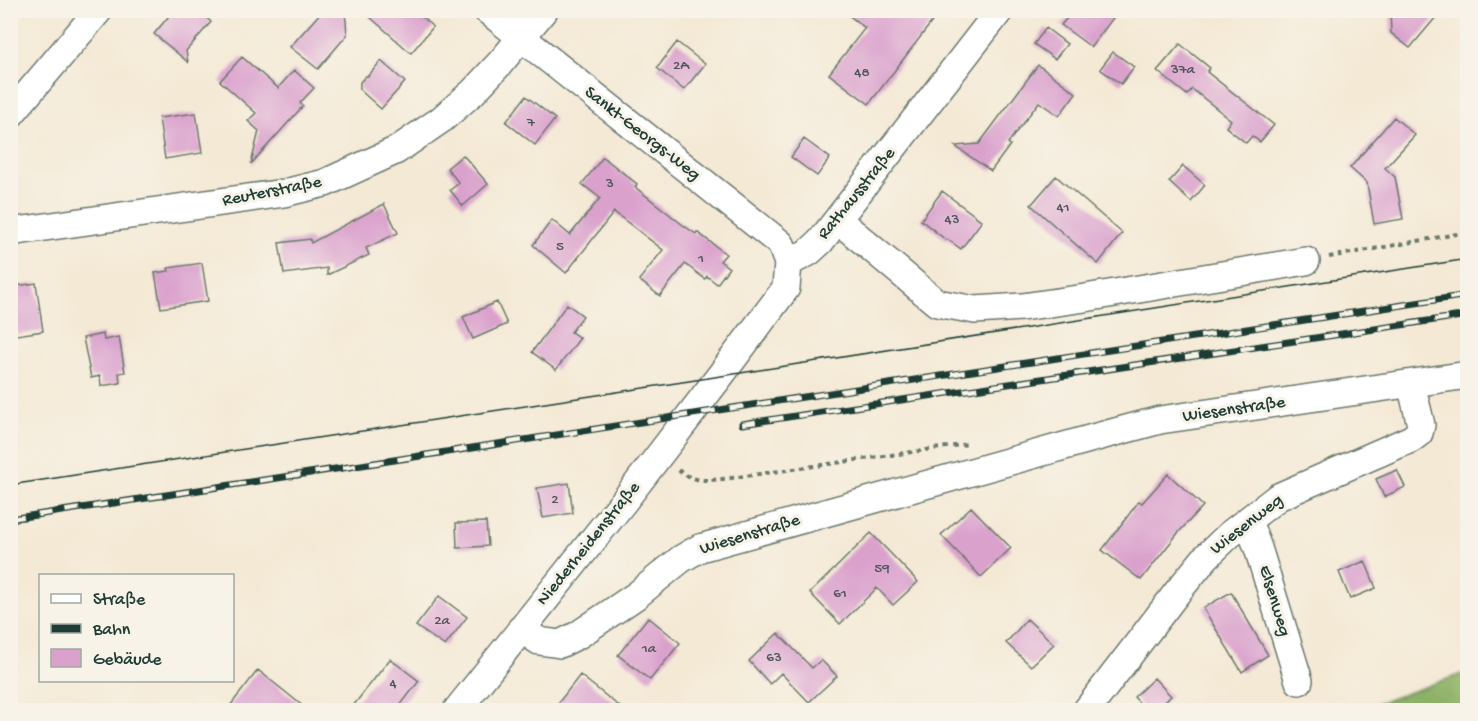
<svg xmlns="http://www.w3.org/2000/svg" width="1478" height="721" font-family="'Gochi Hand',sans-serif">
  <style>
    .forest { fill: #8db166; stroke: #56774d; stroke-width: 1.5 }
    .building { fill: #daa1cd }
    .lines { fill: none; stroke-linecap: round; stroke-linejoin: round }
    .minor-casing { stroke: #6a796c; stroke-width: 30 }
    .path { stroke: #6a796c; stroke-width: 4; stroke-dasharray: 4.5 4.5; stroke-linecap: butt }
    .minor { stroke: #fff; stroke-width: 27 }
    .tram { stroke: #1f3d34; stroke-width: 1.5 }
    .rail-casing { stroke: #1f3d34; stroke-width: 7 }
    .rail { stroke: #f7f3e8; stroke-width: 4.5; stroke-dasharray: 14; stroke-linecap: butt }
    .labels { text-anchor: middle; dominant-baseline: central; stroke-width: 6; stroke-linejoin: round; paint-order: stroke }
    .number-label { font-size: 15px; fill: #4e565a }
    .street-label { font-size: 18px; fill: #1f3d34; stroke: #f7f3e8 }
  </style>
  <rect width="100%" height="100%" fill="#f7f3e8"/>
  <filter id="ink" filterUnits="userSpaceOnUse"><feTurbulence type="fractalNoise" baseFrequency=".0167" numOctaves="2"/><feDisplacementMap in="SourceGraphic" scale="12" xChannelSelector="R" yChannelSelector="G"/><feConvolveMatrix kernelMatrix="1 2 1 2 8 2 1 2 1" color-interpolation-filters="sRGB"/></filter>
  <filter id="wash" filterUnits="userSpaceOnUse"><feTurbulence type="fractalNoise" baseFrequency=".008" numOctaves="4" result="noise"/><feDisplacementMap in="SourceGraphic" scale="24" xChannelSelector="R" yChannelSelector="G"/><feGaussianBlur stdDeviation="1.35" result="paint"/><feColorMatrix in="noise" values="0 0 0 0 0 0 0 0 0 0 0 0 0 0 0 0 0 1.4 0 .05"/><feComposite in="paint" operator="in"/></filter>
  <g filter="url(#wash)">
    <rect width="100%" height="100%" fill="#f4e9d5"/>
    <!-- forest -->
    <path class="forest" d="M1467 672V710H1359Z"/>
    <g id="blocks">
      <!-- building -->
      <path class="building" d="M174 10H198L211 22 186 51 188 62 154 34Z
        M323 10H345L347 35 318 69 290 47Z
        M362 10H414L433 27 411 53Z
        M842 10H941L869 104 829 74 865 28Z
        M1074 10H1119L1091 47 1061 25Z
        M1390 10H1442L1410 48 1391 33Z
        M1046 28 1067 44 1055 59 1034 44Z
        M677 42 705 64 684 90 657 68Z
        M1180 44 1210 68 1207 72 1274 125 1260 142 1252 136 1246 143 1226 127 1231 120 1192 89 1187 95 1157 71Z
        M1113 52 1134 67 1121 84 1100 69Z
        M242 57 278 88 294 70 314 88 300 103 303 106 251 164 259 131 248 121 256 113 220 81Z
        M381 61 405 82 381 109 360 90V82L366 76H368Z
        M1038 65 1076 93 1059 116 1039 102 1008 143 1010 145 991 171 955 146 979 144Z
        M526 96 555 119 535 145 506 122Z
        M196 113 202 153 165 159 159 118Z
        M1394 117 1415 135 1385 168 1395 177 1403 219 1374 224 1367 183 1350 168Z
        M804 139 830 158 817 176 791 157Z
        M463 155 488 184 463 206 450 190 459 183 447 168Z
        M603 157 637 184 635 187 683 225 696 234 697 232 726 254 720 261 729 268 717 284 707 276 705 279 685 264 660 296 639 280 663 250 614 212 566 273 533 245 552 220 570 235 600 198 582 184Z
        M1183 166 1205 185 1191 202 1169 182Z
        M1056 176 1122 233 1098 264 1031 205Z
        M942 191 982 221 961 249 947 239 946 240 921 220Z
        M384 204 398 233 366 248 369 255 327 275V268L284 274 279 243 310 239 311 243Z
        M202 263 208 301 161 308 155 273 169 271 168 268Z
        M36 283 43 331 10 336V287Z
        M497 302 507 324 473 339 463 317Z
        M567 304 583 316 571 332 580 338 556 370 532 352Z
        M103 334 104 340 119 337 125 372 119 373 120 383 101 386 100 376 91 378 83 338Z
        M1397 470 1405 487 1384 497 1376 479Z
        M1168 474 1203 506 1178 533 1141 580 1102 550 1139 501 1142 503Z
        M569 483 573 513 543 518 537 488Z
        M971 507 1011 548 981 577 941 535Z
        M486 522 488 546 457 548 456 523Z
        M871 533 918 582 893 605 877 588 840 624 810 593Z
        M1365 561 1376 588 1350 599 1339 572Z
        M1231 592 1268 655 1242 672 1203 608Z
        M439 596 467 617 445 646 416 626Z
        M648 617 680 643 650 680 618 655Z
        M1027 619 1054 644 1031 666 1006 643Z
        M778 633 812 668 821 660 837 676 809 702 781 673 770 684 749 661Z
        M390 659 419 681 396 711H349Z
        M258 670 309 711H226Z
        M580 675 625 711H552Z
        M1154 678 1171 696 1156 711H1147L1134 697Z"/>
    </g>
  </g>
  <g filter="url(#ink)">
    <use href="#blocks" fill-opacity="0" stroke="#6a796c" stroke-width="1.5"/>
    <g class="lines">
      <defs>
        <path id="minor" d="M10 115 99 10
          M838 220 937 303 975 310 1022 307 1085 298 1306 261
          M10 232 284 193 325 183 397 150 442 119 473 92 501 62 544 10
          M788 263 809 252 820 242 1000 10
          M1248 521 1258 548 1299 681
          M521 629 539 641 560 644 578 635 637 595 681 559 700 548 1093 438 1160 420 1468 375
          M457 710 624 501 720 376 786 288 788 263 781 244 487 10
          M1087 710 1179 590 1206 557 1229 535 1278 497 1411 439 1419 433 1421 425 1411 384"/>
      </defs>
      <!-- minor casing -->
      <use href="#minor" class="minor-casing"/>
      <!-- path -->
      <path class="path" d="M1329 257 1468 232
        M678 470C696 484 710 480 731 478L968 444"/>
      <!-- minor -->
      <use href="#minor" class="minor"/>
      <!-- tram -->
      <path class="tram" d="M10 485 689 381 1468 259"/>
      <defs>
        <path id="rail" d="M742 424 1468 315
          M10 519 1468 295"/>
      </defs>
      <!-- rail casing -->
      <use href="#rail" class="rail-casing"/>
      <!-- rail -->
      <use href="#rail" class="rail"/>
    </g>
  </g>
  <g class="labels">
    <!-- number labels -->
    <g class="number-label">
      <text x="681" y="66">2A</text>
      <text x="1183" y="70">37a</text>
      <text x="862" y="73">48</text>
      <text x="531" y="123">7</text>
      <text x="610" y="184">3</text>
      <text x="1063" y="208">41</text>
      <text x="952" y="220">43</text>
      <text x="560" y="247">5</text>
      <text x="701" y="259">1</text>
      <text x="555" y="500">2</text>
      <text x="882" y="569">59</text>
      <text x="840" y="594">61</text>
      <text x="442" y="621">2a</text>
      <text x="649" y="649">1a</text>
      <text x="774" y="658">63</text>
      <text x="393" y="684">4</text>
    </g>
    <!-- street labels -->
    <g class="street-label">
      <text transform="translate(642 134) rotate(38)">Sankt-Georgs-Weg</text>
      <text transform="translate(272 192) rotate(-11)">Reuterstraße</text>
      <text transform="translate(857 194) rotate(-51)">Rathausstraße</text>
      <text transform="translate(1234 410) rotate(-8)">Wiesenstraße</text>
      <text transform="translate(1247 525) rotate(-38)">Wiesenweg</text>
      <text transform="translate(750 535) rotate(-17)">Wiesenstraße</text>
      <text transform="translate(589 544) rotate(-51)">Niederheidenstraße</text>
      <text transform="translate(1274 601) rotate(73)">Elsenweg</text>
    </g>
  </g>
  <!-- margin -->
  <rect width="1478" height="721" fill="none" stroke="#f7f3e8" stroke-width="36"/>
  <!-- legend -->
  <rect x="39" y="574" width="195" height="108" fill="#f7f3e8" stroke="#a1aaa0" stroke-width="1.5"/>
  <rect x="51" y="594" width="30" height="9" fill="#ffffff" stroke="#a1aaa0" stroke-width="1.5"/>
  <text x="93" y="604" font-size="18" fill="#1f3d34">Straße</text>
  <rect x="51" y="624" width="30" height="9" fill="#1f3d34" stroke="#a1aaa0" stroke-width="1.5"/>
  <text x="93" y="634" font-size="18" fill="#1f3d34">Bahn</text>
  <rect x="51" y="649" width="30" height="18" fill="#daa1cd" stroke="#a1aaa0" stroke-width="1.5"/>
  <text x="93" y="664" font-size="18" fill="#1f3d34">Gebäude</text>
</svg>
